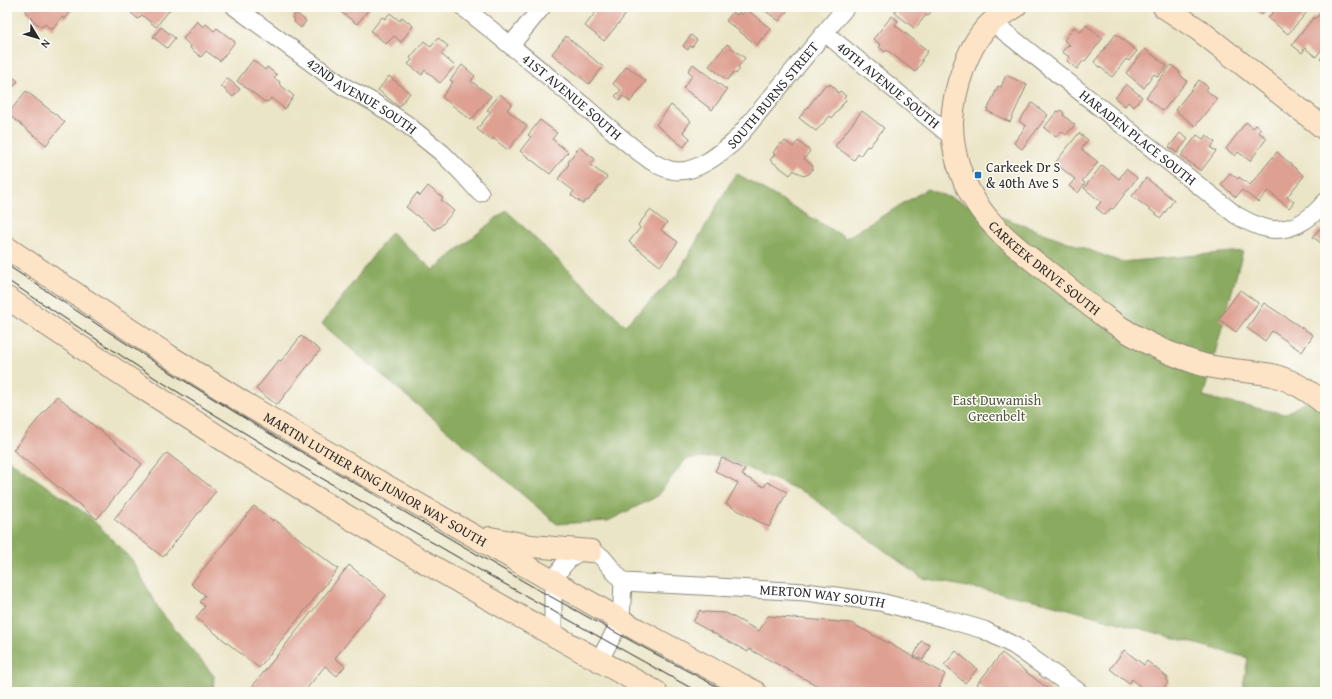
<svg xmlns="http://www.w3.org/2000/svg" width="1332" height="699" font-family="'Gentium Book Plus',serif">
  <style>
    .forest { fill: #8aaa5e; stroke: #5a6a44 }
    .building { fill: #dea093 }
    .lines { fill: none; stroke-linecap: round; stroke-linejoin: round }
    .street-casing { stroke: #8b8879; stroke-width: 19 }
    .secondary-casing { stroke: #8b8879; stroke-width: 24 }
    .street { stroke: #fff; stroke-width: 17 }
    .secondary { stroke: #fee4c6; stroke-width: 22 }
    .tram { stroke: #2b2b2b; stroke-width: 1 }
    .poi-dot { fill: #1f6fb2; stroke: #fdfcf7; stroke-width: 1.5 }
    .labels { text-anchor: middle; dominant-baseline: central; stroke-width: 3; stroke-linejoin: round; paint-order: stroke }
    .street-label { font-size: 14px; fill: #2b2b2b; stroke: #fdfcf7 }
    .poi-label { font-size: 14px; fill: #2b2b2b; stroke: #fdfcf7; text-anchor: start }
    .park-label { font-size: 14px; fill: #52593e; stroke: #fdfcf7 }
  </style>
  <rect width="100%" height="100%" fill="#fdfcf7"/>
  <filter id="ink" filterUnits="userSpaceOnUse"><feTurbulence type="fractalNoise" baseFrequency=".025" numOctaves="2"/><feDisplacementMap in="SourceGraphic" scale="8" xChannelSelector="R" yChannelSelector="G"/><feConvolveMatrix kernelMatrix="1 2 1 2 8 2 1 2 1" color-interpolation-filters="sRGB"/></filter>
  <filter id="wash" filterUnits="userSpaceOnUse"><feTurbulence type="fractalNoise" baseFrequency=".012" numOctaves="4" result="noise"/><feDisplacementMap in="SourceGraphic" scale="16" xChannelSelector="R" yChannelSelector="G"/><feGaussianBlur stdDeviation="0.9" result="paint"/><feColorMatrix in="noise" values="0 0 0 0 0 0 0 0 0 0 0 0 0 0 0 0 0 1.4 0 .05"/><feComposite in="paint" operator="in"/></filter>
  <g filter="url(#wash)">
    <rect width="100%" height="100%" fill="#ebe5c7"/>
    <!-- forest -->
    <path class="forest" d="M736 173 846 238 927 189 1121 262 1243 251 1203 397 1285 414 1325 390V692H1242L1248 658 1039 601 922 578 806 493 719 456 686 459 656 497 608 521 557 524 322 324 391 232 433 270 506 210 625 325 677 275Z
      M7 459 88 515 132 560 160 611 214 676 213 692H7Z"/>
    <g id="blocks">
      <!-- building -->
      <path class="building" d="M29 7H75L65 19 62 17 52 30 45 24 42 27 31 19 32 18 25 12Z
        M129 7H172L156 27 142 15 138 19 127 9Z
        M299 7H310L306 12Z
        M344 7H371L357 24 341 12Z
        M588 7H623L628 12 604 41 585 26 595 13Z
        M760 7H790L779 21Z
        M895 7H932L930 9 932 10 928 16 926 15 915 29 894 12 897 9Z
        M1251 7H1268L1262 15Z
        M1277 7H1304L1308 11 1288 34 1268 18Z
        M746 9 771 29 763 39 762 38 757 45 726 21 733 12 737 15 739 12 742 15Z
        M296 13 306 21 301 28 294 22 295 20 292 18Z
        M390 13 400 21 402 17 413 26 401 42 394 36 386 44 371 31 382 17 385 19Z
        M1319 14 1325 18V45L1316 57 1305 48 1302 53 1292 45 1314 17 1315 19Z
        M892 16 898 21 895 25 928 51 921 60 923 61 915 72 887 50 885 52 879 47 881 45 873 39Z
        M197 21 203 27 206 24 214 31 217 28 235 42 220 61 206 51 201 57 190 48 191 46 183 39Z
        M1086 25 1103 38 1085 61 1084 60 1077 69 1067 61 1070 57 1062 52 1068 45 1069 46 1070 45 1064 40 1074 27 1081 32Z
        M161 27 175 38 167 48 153 37Z
        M1116 34 1137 51 1129 61 1126 59 1112 77 1094 62Z
        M691 35 697 40 692 47 690 46 688 50 683 46Z
        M566 36 603 67 589 84 552 54Z
        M438 38 448 46 441 54 455 66 440 83 425 70 422 75 408 64 412 60 410 58 424 41 431 47Z
        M727 44 745 58 738 67 740 69 736 74 734 72 727 80 709 66Z
        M1145 49 1167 66 1158 77 1154 74 1144 88 1126 73Z
        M1325 53V64L1320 59Z
        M253 60 265 70 267 67 277 75 274 78 280 82 279 84 294 96 285 109 271 98 268 102 266 101 265 102 237 81Z
        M693 64 727 90 712 110 683 88 693 75 688 71Z
        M462 65 475 76 471 81 491 96 471 120 442 97 453 82 450 80Z
        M1171 65 1180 72 1179 74 1187 81 1163 111 1146 97Z
        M627 66 646 81 630 102 623 96 620 100 615 96 621 90 613 84Z
        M7 72 18 81 7 95Z
        M1006 75 1027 85 1010 122 987 111 998 86 1001 87Z
        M389 76 410 93 399 107 378 90Z
        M227 78 240 89 233 97 221 86Z
        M1199 80 1208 87 1206 90 1217 99 1195 126 1175 110Z
        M826 84 829 86 830 84 837 90 836 92 838 93 840 91 846 96 844 98 846 100 832 118 830 116 816 131 799 118Z
        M1126 84 1142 97 1134 107 1128 102 1125 106 1115 98Z
        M26 91 65 122 46 145 8 114Z
        M500 94 512 104 507 110 527 126 508 150 493 138 491 140 477 129 491 112 487 110Z
        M1032 103 1048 115 1022 149 1014 143 1026 126 1019 121Z
        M671 105 691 121 683 132 690 138 684 147 656 125Z
        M1061 110 1064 114 1063 115 1075 125 1066 135 1061 131 1056 137 1044 128 1057 111 1059 112Z
        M862 111 884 128 869 147 867 146 860 156 858 154 854 160 835 146Z
        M540 120 557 133 552 139 568 152 550 174 520 151 531 137 528 135Z
        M1246 122 1253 128 1256 125 1261 129 1258 132 1267 138 1250 161 1238 152 1235 156 1226 149Z
        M1079 133 1088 140 1081 149 1098 162 1082 181 1085 183 1078 193 1069 186 1075 179 1055 163Z
        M1180 133 1188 139 1177 153 1169 147Z
        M1197 135 1203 139 1206 135 1215 142 1211 148 1216 151 1201 171 1181 156Z
        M785 141 793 147 798 141 810 151 804 159 813 166 812 170 809 174 803 176 798 172 797 173 794 170 790 175 770 160 775 154 773 153 780 143 782 144Z
        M579 147 595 159 590 165 607 177 588 201 586 200 583 204 571 195 574 191 558 179 569 164 568 162Z
        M1277 152 1304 176 1287 197 1294 202 1289 208 1268 191 1258 202 1242 190 1236 197 1221 185 1230 173 1238 179 1239 177 1250 185Z
        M1102 165 1119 179 1126 169 1137 178 1113 209 1111 208 1105 215 1096 208 1101 202 1084 188Z
        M1146 178 1174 200 1161 218 1132 196Z
        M428 186 443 198 441 200 454 211 439 228 437 227 435 230 406 207 417 193 420 196Z
        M650 210 667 223 661 230 678 242 660 266 629 242 640 228 638 225Z
        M1319 229 1325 233V246L1313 237Z
        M1240 290 1258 303 1236 332 1219 319Z
        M1264 303 1313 335 1302 352 1272 331 1265 341 1247 328Z
        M301 336 320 350 277 405 256 389 279 360 281 361Z
        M7 393 11 396 7 402Z
        M57 396 142 464 97 519 13 450Z
        M7 414 11 417 7 424Z
        M167 453 216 491 163 557 114 519Z
        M722 458 745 470 742 475 764 487 767 482 787 492 769 527 726 504 738 483 715 471Z
        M254 506 273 521 274 519 338 569 259 668 196 618 205 606 200 602 205 595 191 584Z
        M349 565 386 595 335 658 345 666 337 676 325 666 304 692H248Z
        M700 610 703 612 726 613 759 631 768 616 851 623 945 674 939 687 941 688 939 692H829L749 649 748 652 693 622Z
        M921 641 930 645 923 660 914 656Z
        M1124 650 1144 665 1147 661 1168 678 1166 680 1168 682 1161 692H1149L1145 689 1144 690 1132 679 1129 684 1110 669Z
        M956 651 977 669 965 683 944 665Z
        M1002 653 1052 692H987L977 684Z"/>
    </g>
  </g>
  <g filter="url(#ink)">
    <use href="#blocks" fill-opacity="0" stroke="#8b8879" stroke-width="1"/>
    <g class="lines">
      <defs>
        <g id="street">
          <path id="s1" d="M235 7 343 86 373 102 405 123 442 153 463 174 480 193"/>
          <path id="s2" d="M463 7C503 39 543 72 583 105 603 122 622 140 643 155 652 163 667 171 679 171 699 171 719 154 734 142L846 7"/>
          <path id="s3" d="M992 22 1236 215C1245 220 1255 226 1265 228 1289 234 1310 220 1325 202"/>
          <path id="s4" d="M825 33 952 137"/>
          <path d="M511 45 542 7"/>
          <path id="s5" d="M623 582 700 586 806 592 880 602 943 618 984 630 1015 646 1079 692"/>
          <path d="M553 635V582L562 567 571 557 580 552 591 551 602 557 623 582 621 620 599 661"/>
        </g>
        <g id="secondary">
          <path id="s6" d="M1015 7C1008 12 1000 16 993 21 968 42 953 91 952 123 952 151 960 177 975 201 994 232 1025 254 1053 276 1071 290 1089 305 1108 319 1135 338 1166 353 1197 363 1221 371 1247 370 1272 375 1291 380 1310 391 1325 404"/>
          <path d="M1164 7 1199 30 1325 129"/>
          <path id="s7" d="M7 248 169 356 244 403 320 448 638 630 755 692"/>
          <path d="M7 298C100 360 193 422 289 481 409 555 532 624 656 692"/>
          <path d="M490 538 531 546 591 551"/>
        </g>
      </defs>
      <!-- street casing -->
      <use href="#street" class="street-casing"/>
      <!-- secondary casing -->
      <use href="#secondary" class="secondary-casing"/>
      <!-- street -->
      <use href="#street" class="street"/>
      <!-- secondary -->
      <use href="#secondary" class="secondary"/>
      <!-- tram -->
      <path class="tram" d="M7 265 162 367 267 432 535 588 635 643 727 692
        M7 280 155 378 261 443 485 573 698 692"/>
    </g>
  </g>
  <!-- markers -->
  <rect class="poi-dot" x="974" y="171" width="8" height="8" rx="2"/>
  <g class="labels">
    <!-- street labels -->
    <g class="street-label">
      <text stroke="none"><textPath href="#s4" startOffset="82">40TH AVENUE SOUTH</textPath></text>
      <text stroke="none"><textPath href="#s2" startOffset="397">SOUTH BURNS STREET</textPath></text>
      <text stroke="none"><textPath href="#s1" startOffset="155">42ND AVENUE SOUTH</textPath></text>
      <text stroke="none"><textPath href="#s2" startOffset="141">41ST AVENUE SOUTH</textPath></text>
      <text stroke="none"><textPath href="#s3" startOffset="186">HARADEN PLACE SOUTH</textPath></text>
      <text stroke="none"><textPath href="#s6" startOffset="318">CARKEEK DRIVE SOUTH</textPath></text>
      <text stroke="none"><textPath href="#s7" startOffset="435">MARTIN LUTHER KING JUNIOR WAY SOUTH</textPath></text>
      <text stroke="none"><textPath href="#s5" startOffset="200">MERTON WAY SOUTH</textPath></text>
    </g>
    <!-- poi labels -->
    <g class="poi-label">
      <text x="986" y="167">Carkeek Dr S<tspan x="986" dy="16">&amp; 40th Ave S</tspan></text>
    </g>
    <!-- park labels -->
    <g class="park-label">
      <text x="997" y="400">East Duwamish<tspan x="997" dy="16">Greenbelt</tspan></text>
    </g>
  </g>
  <!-- margin -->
  <rect width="1332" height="699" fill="none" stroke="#fdfcf7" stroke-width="24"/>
  <!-- north arrow -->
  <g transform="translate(38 38) rotate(128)" stroke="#fdfcf7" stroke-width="3" paint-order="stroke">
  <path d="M0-3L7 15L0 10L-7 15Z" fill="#2b2b2b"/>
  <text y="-6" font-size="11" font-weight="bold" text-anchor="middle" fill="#2b2b2b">N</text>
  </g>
</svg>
